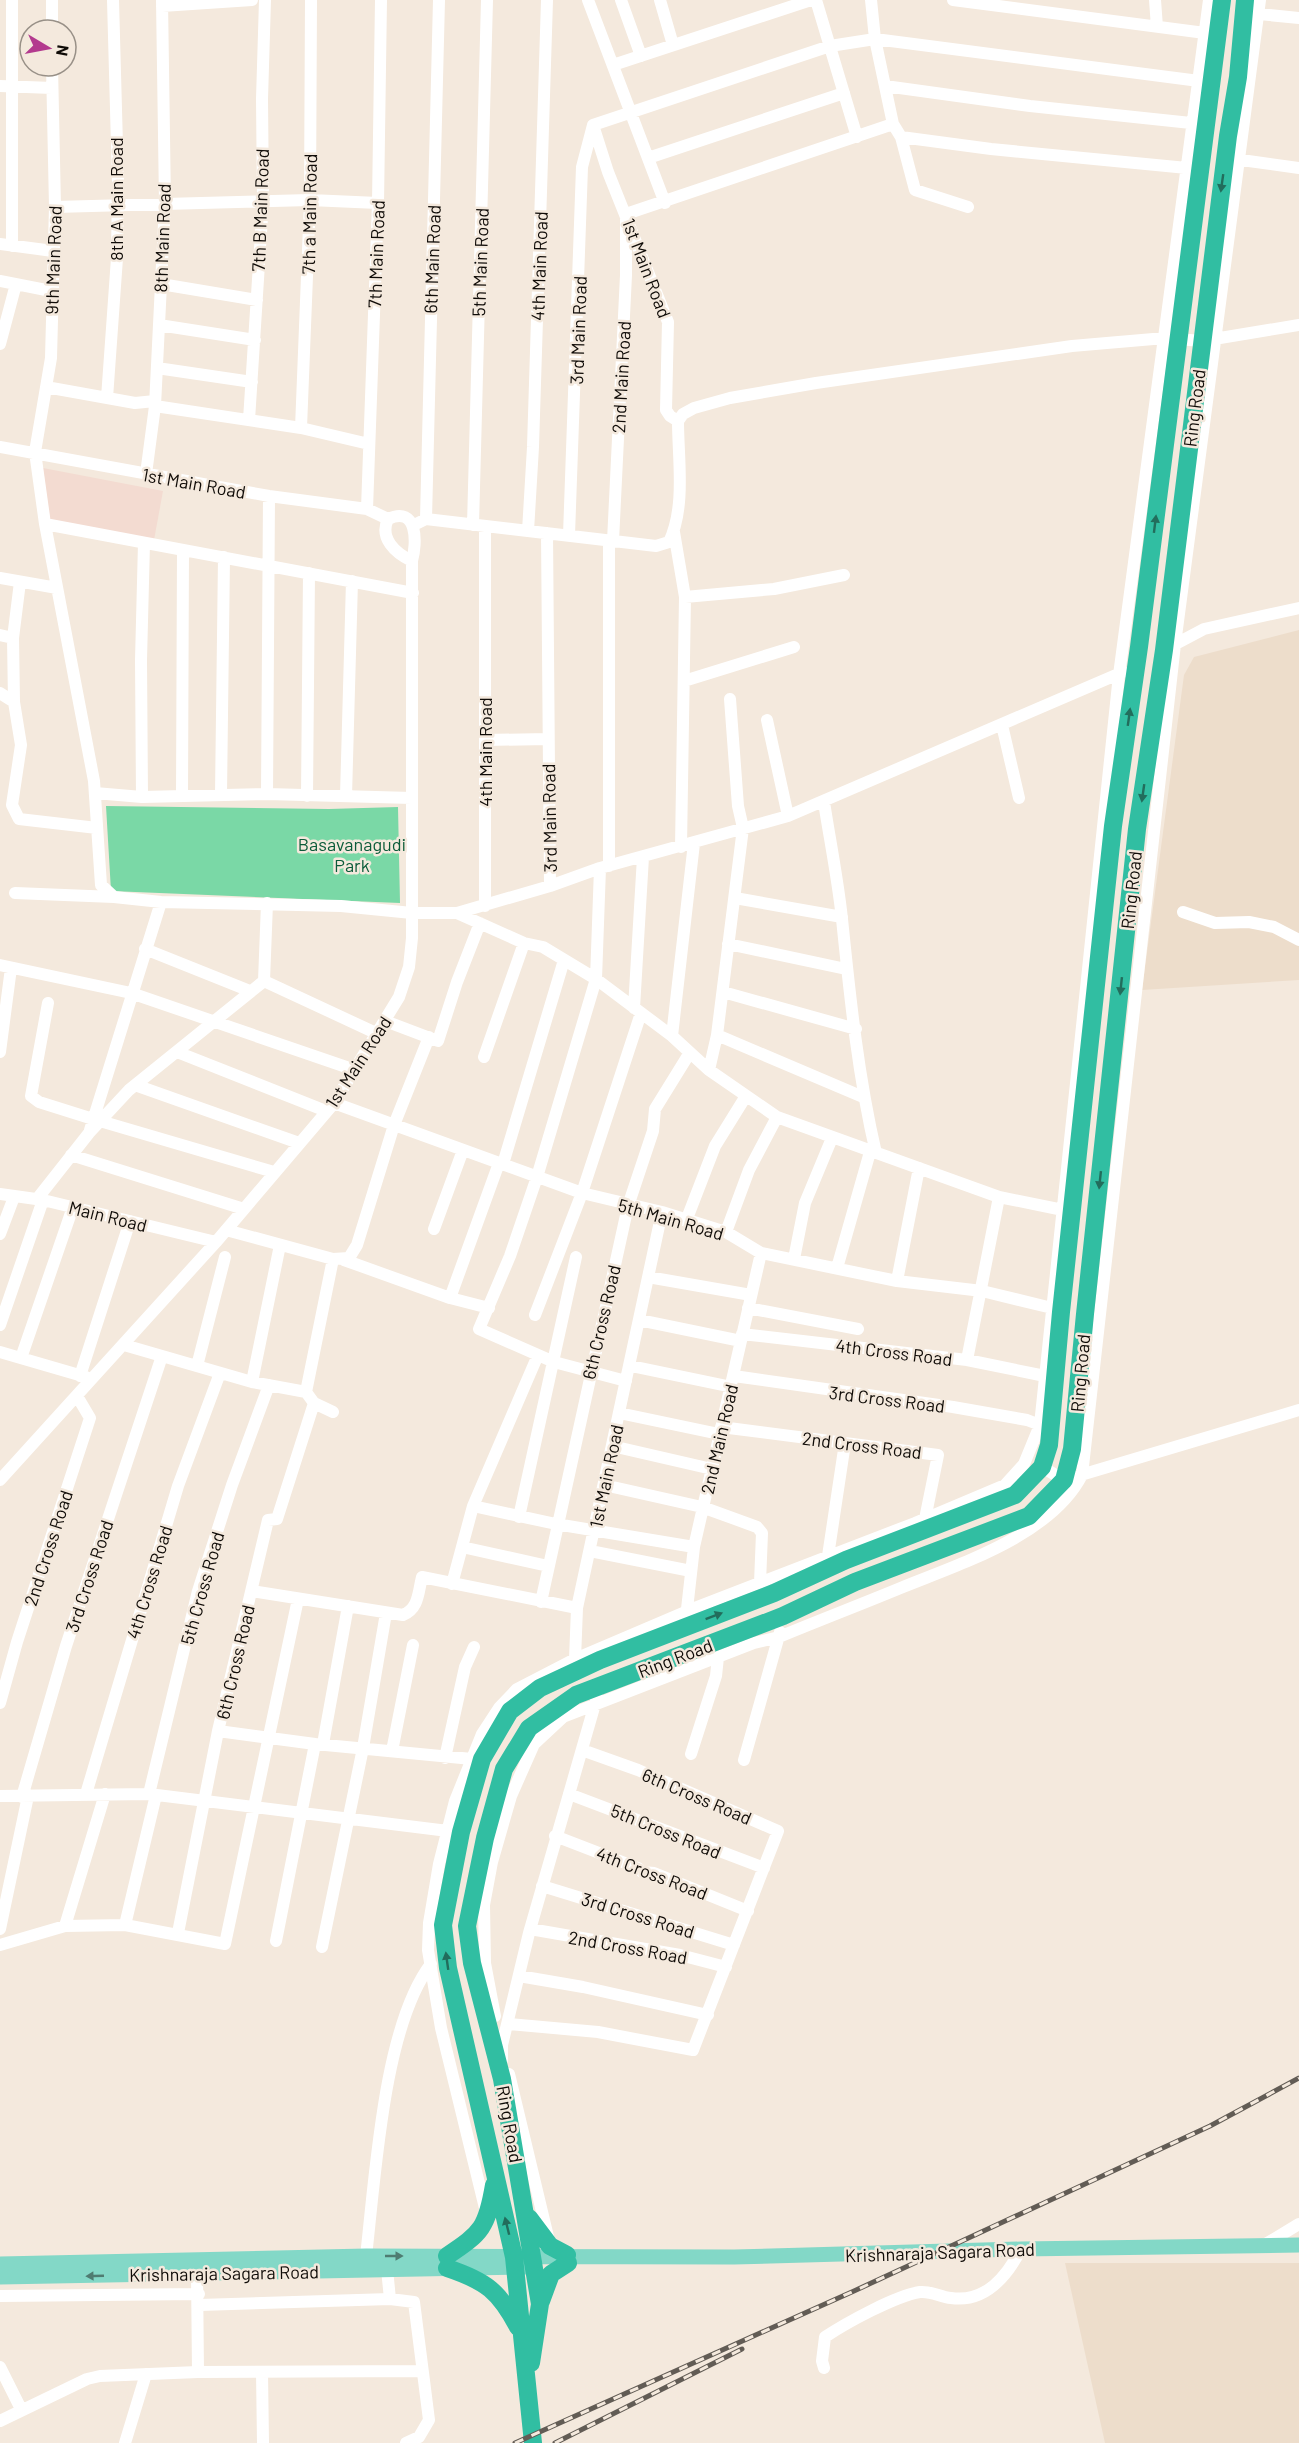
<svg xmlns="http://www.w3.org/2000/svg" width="1299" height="2443" font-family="Barlow,sans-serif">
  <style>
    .commercial { fill: #f3dbd1 }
    .built { fill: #edddcb }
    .green { fill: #7ad8a6 }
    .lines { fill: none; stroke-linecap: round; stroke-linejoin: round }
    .minor { stroke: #fff; stroke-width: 12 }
    .major { stroke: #83d8c7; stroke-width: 15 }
    .highway { stroke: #31bea2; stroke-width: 18 }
    .rail-casing { stroke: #625c55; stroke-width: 5 }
    .rail { stroke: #f4e9dd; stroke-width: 3; stroke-dasharray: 9; stroke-linecap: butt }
    .oneway { fill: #226d5c }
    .oneway2 { fill: #4f7c71 }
    .labels { text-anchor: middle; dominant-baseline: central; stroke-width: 5; stroke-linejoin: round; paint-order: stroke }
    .street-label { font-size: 18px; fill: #0f0b07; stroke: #f4e9dd }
    .park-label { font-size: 18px; fill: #0a5b39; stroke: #f4e9dd }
  </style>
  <rect width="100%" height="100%" fill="#f4e9dd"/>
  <!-- commercial -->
  <path class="commercial" d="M43 468 163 491 154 540 50 520Z"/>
  <!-- built -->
  <path class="built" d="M1299 630V980L1142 990 1184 675 1194 657Z
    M1065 2263H1299V2443H1105Z"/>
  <!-- green -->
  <path class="green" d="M106 806 329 809 398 807 400 903 111 891Z"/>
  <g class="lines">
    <!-- minor -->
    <path class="minor" d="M12 0V246
      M52 0V30
      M588 0 665 203
      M621 0 641 56
      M660 0 673 45
      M816 0 857 137
      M953 0 1205 33
      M1155 0 1157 27
      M162 6 252 0
      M1259 14 1299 18
      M613 65 811 0
      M52 66 55 207 51 358 35 452 45 524 94 781 101 885 114 897 161 902 341 906 412 913H457L550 886 600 868 788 816 1123 672
      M0 86 52 88
      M885 86 1030 106 1191 123
      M893 124 901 137 991 149 1187 168
      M901 137 915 190 968 207
      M648 158 844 93
      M1234 159 1299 168
      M55 207 310 200 378 203
      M0 244 53 251
      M0 281 51 291
      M161 284 257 300
      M159 325 255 340
      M0 344 16 284
      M157 368 252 382
      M46 387 135 403 155 401
      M107 398 117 258 118 182 113 0
      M155 406 301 428 369 444
      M249 420 263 201 262 99 265 0
      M678 421 683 414 694 408 730 398 816 383 1072 346 1165 338 1202 341 1299 325
      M301 428 310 200 311 0
      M0 447 269 496 367 509 388 519
      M146 474 155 406 165 203 162 0
      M367 509 378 203 381 0
      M426 519 439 0
      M45 524 413 593
      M414 525 426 519 656 546 669 542C686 507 678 459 678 421L670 416 666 410 668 322 608 172 593 125 830 46 875 39 1199 81
      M473 525 487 0
      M528 531 533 447 547 0
      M674 532 685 597 681 847
      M547 533 550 886
      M569 535 582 167 593 125
      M609 540V866
      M613 541 626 275V214L893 124 875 39 871 0
      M0 578 57 588
      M685 597 774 589 844 575
      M0 635 13 638
      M1170 647 1204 629 1299 608
      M684 681 794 647
      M0 693 14 702 21 745 12 805 19 819 97 828
      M14 702 13 638 20 582
      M767 720 788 816
      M1002 725 1019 798
      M485 740 548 739
      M95 793 142 797 267 794 412 798
      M221 794 224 557
      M267 794 269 496
      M182 796 183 550
      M307 796 309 573
      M346 796 352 581
      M142 797 141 660 144 543
      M824 802C830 841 838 880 842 919 850 997 858 1076 876 1153
      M600 868 596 979 537 1177 510 1256 479 1329 554 1362 626 1381
      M15 893 114 897
      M735 898 842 917
      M485 906V526
      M1183 912 1215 923 1249 922 1274 927 1299 940
      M457 913 524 943 543 947 596 979 672 1036 709 1070 777 1117 999 1197 1063 1210
      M728 944 846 969
      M145 949 250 991
      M0 965 131 993 355 1070
      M264 981 378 1034
      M264 981 267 903
      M723 992 856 1029
      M48 1003 31 1096 39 1102 93 1119
      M634 1008 643 857
      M385 1021 438 1041 457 982 480 923
      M717 1035 863 1097
      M672 1036 694 843
      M0 1052 11 968
      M177 1052 326 1111
      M484 1057 524 943
      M709 1070 717 1035 743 828 738 806 730 699
      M135 1085 299 1143
      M334 1103 582 1193 662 1212 726 1232 761 1253 897 1281 982 1291 1052 1308
      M100 1121 274 1172
      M90 1130 161 902
      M71 1155 244 1209
      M503 1164 564 960
      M0 1194 43 1200 216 1242
      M37 1199 89 1133 129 1090 264 981
      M686 1221 715 1146 746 1096
      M434 1229 463 1150
      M226 1230 333 1259 349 1258 357 1245 394 1125 429 1037
      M726 1232 749 1170 777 1117
      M0 1234 14 1197
      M794 1259 805 1203 832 1138
      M344 1260 450 1298 489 1308
      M837 1268 870 1152
      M648 1277 751 1295
      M897 1281 919 1168
      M450 1298 499 1163
      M748 1308 858 1329
      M535 1315 582 1193 641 1013
      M639 1320 741 1341
      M0 1325 43 1200
      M742 1334 967 1360 1045 1376
      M124 1345 252 1382 306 1392 314 1403 333 1412
      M0 1352 86 1377
      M21 1358 73 1207
      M967 1360 999 1197
      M197 1366 225 1257
      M631 1366 732 1387
      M80 1376 130 1221
      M734 1376 953 1407 1027 1420 1040 1425
      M252 1382 280 1245
      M306 1392 333 1259
      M619 1413 719 1434
      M721 1427 938 1455 925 1519
      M612 1446 712 1469
      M1042 1467 1064 1480 1299 1410
      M0 1480 216 1242 334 1103 399 997 409 967 412 938V561C417 543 418 505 388 519 379 538 395 553 412 561
      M604 1485 702 1507 757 1527 762 1533 760 1583
      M473 1506 556 1524 694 1547
      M519 1517 576 1257
      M462 1547 548 1566
      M590 1551 691 1571
      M828 1556 845 1443
      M452 1584 473 1506 538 1355
      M252 1591 403 1615C419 1608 418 1593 422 1577L577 1608
      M541 1602 628 1206 653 1131 655 1109 689 1054
      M686 1618 694 1547 761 1253
      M578 1666 575 1659 577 1608 662 1212
      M0 1703 17 1642 90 1418 77 1396
      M218 1731 315 1744 472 1759
      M323 1744 348 1606
      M392 1751 413 1645
      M691 1754 716 1676 718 1657
      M445 1758 465 1667 474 1647
      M744 1760 780 1632
      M86 1794 178 1486 220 1373
      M149 1794 198 1591 232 1485 269 1385
      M569 1794 764 1868
      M0 1796 149 1794 448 1831
      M22 1797 66 1646 162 1356
      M555 1836 638 1868 642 1872 654 1873 748 1911
      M542 1886 734 1945
      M125 1925 156 1795
      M65 1926 105 1794
      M0 1929 28 1796
      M530 1929 680 1955 726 1967
      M178 1933 218 1731 268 1520 277 1519 314 1403
      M276 1941 315 1744
      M0 1945 65 1926 125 1925 225 1944 298 1599
      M322 1947 363 1748 386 1613
      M519 1976 583 1987 708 2015
      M495 2016 485 1963 484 1905 492 1862 511 1796 534 1744 563 1717 754 1643 779 1637C820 1620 862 1604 903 1587 962 1563 1051 1535 1082 1475L1175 644 1260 0
      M509 2024 598 2032 693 2050 778 1831 638 1770 582 1750
      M502 2060V2045L529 1933 597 1697
      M509 2074 549 2241
      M486 2212 441 2028 428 1950 429 1923 439 1864 455 1801 482 1734 499 1708 517 1689 575 1659 697 1607 915 1523 1005 1485 1024 1464 1040 1425 1119 675 1209 0
      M1264 2245 1299 2224
      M365 2265C375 2184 382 2028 431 1964
      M387 2269 390 2299
      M197 2273 198 2372
      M0 2296 199 2294
      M199 2305 390 2299 414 2302 429 2420 419 2437 406 2443
      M0 2367 21 2409
      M824 2368 822 2361 825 2337C846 2323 895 2296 920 2292 932 2291 940 2297 951 2298 986 2303 1007 2276 1021 2249
      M262 2372 263 2443
      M0 2421 87 2379 100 2376 198 2372 421 2371
      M125 2443 146 2374"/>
    <!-- major -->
    <path class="major" d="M0 2264 366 2256 734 2257 1021 2249 1299 2245
      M0 2277 525 2267"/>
    <!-- highway -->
    <path class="highway" d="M529 2218 550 2246 567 2255
      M447 2256C482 2233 487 2227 494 2185
      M447 2268C486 2281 499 2291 518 2327
      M541 2301 551 2274 568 2263
      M531 2363 540 2304 502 2079 472 1963 467 1926 485 1838 504 1769 529 1728 576 1695 783 1616 855 1582 1029 1516 1064 1480 1072 1449 1085 1314 1137 829 1164 650 1228 136 1238 77 1245 0
      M533 2443 514 2257 448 1968 443 1925 461 1832 482 1759 510 1711 540 1688 600 1660 774 1593 846 1560 1015 1495 1042 1467 1049 1445 1061 1312 1113 826 1139 647 1222 0"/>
    <defs>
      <path id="rail" d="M515 2443 854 2291 1210 2126 1299 2078
        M555 2443 742 2349"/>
    </defs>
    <!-- rail casing -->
    <use href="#rail" class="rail-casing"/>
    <!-- rail -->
    <use href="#rail" class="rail"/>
  </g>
  <!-- one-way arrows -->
  <defs><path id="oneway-solid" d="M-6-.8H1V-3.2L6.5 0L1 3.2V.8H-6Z" transform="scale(1.5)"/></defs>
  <g class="oneway">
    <use href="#oneway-solid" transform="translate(1222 183) rotate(98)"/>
    <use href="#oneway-solid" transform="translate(1155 524) rotate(-83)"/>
    <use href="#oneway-solid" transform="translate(1129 717) rotate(-82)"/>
    <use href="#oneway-solid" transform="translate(1143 793) rotate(98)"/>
    <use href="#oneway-solid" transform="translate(1121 986) rotate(96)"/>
    <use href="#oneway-solid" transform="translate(1100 1180) rotate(96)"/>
    <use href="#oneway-solid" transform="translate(714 1616) rotate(-21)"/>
    <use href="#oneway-solid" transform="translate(447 1961) rotate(-98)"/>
    <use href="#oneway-solid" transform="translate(507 2226) rotate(-104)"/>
  </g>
  <g class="oneway2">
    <use href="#oneway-solid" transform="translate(394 2256)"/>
    <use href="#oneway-solid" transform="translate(95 2276) rotate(178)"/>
  </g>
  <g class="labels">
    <!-- street labels -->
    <g class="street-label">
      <text transform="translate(116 199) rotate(-90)">8th A Main Road</text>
      <text transform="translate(260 210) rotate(-88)">7th B Main Road</text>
      <text transform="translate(309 214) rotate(-89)">7th a Main Road</text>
      <text transform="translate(162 238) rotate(-88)">8th Main Road</text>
      <text transform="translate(376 254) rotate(-88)">7th Main Road</text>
      <text transform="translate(432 259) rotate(-88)">6th Main Road</text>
      <text transform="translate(53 260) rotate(-88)">9th Main Road</text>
      <text transform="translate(480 262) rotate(-88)">5th Main Road</text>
      <text transform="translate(539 266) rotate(-88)">4th Main Road</text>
      <text transform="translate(647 268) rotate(69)">1st Main Road</text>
      <text transform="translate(578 330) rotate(-88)">3rd Main Road</text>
      <text transform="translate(621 377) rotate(-87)">2nd Main Road</text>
      <text transform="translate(1194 408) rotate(-83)">Ring Road</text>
      <text transform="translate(194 483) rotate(10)">1st Main Road</text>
      <text transform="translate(485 752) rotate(-90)">4th Main Road</text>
      <text transform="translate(549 818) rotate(-91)">3rd Main Road</text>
      <text transform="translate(1131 890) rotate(-84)">Ring Road</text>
      <text transform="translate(358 1062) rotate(-57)">1st Main Road</text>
      <text transform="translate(108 1216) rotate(14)">Main Road</text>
      <text transform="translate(671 1219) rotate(16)">5th Main Road</text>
      <text transform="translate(601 1322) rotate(-77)">6th Cross Road</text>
      <text transform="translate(894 1352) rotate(7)">4th Cross Road</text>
      <text transform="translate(1080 1373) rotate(-85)">Ring Road</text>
      <text transform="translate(887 1399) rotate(7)">3rd Cross Road</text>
      <text transform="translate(719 1439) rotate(-77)">2nd Main Road</text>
      <text transform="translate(862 1445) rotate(7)">2nd Cross Road</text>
      <text transform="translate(606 1476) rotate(-78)">1st Main Road</text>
      <text transform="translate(48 1548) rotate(-72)">2nd Cross Road</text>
      <text transform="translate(89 1576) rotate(-72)">3rd Cross Road</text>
      <text transform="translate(149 1582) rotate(-73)">4th Cross Road</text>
      <text transform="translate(202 1588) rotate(-74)">5th Cross Road</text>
      <text transform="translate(675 1658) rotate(-21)">Ring Road</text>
      <text transform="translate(235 1662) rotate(-77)">6th Cross Road</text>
      <text transform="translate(697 1796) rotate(23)">6th Cross Road</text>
      <text transform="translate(666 1831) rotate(22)">5th Cross Road</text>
      <text transform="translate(652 1873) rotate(21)">4th Cross Road</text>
      <text transform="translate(638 1915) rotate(17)">3rd Cross Road</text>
      <text transform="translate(628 1947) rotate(10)">2nd Cross Road</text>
      <text transform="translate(510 2124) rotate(80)">Ring Road</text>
      <text transform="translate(940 2252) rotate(-2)">Krishnaraja Sagara Road</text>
      <text transform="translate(224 2273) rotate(-1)">Krishnaraja Sagara Road</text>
    </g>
    <!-- park labels -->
    <g class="park-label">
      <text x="352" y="844">Basavanagudi<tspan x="352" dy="21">Park</tspan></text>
    </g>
  </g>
  <!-- north arrow -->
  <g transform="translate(48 48) rotate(100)"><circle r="28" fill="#f4e9dd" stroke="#989087" stroke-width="1.5"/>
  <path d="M0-4.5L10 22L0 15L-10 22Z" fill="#b33a8e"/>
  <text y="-9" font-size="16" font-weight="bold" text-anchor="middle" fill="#0f0b07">N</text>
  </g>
</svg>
